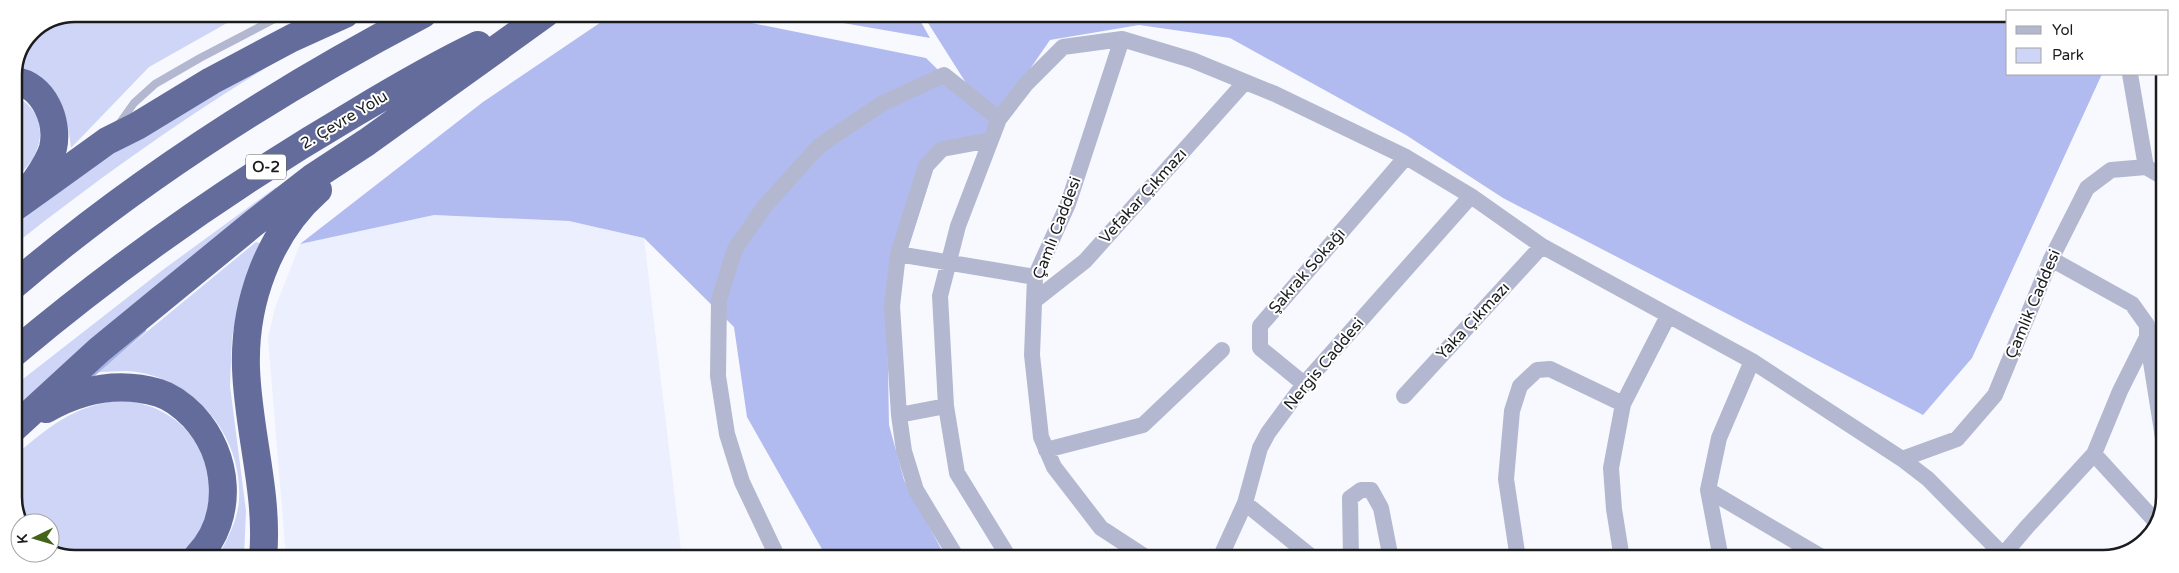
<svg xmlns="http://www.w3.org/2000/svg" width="2179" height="573" font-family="'Varela Round',sans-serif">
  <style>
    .built { fill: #eceffe }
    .green { fill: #ced5f6 }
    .forest { fill: #b1bbef }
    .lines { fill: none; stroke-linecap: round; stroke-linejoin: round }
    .stream { stroke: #a8b3e6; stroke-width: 4.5 }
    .service { stroke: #b3b8d0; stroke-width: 8 }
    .minor { stroke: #b3b8d0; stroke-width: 16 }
    .motorway { stroke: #646c9c; stroke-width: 28 }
    .labels { text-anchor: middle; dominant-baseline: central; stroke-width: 4; stroke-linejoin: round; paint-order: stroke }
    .shield { fill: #fff; stroke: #5f6062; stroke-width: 1 }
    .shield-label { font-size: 15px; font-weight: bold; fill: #1b1c1e }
    .street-label { font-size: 16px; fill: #1b1c1e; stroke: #fff }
    .rim { fill: none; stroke: #1b1c1e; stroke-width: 2.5 }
  </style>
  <rect width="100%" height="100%" fill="#f8f9fe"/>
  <!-- built -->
  <path class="built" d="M434 215 569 221 644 238 682 558 286 557 268 338 275 308 300 244Z"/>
  <!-- green -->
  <path class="green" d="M99 14H243L149 67 71 148C69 127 64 96 45 83 36 77 26 73 17 68L30 36 34 35 33 31 54 23Z
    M296 50C197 108 104 174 14 245V226L88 170 149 130Z
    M14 96C41 107 47 135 32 160 27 167 20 174 14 181Z
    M280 187 14 412V387L23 379 164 269 275 188Z
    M256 242 260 243 242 288 232 337 230 386 246 511 244 557H218C227 539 238 520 239 500 243 438 198 382 137 372 125 370 111 372 98 372Z
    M120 400C138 402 155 406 171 417 201 436 217 480 206 515 201 531 190 546 179 557H60L50 551V523H23L14 502V456C51 426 70 407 120 400Z"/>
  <!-- forest -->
  <path class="forest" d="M613 14H707L926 58 990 121 923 15 2008 16V74H2102L1972 358 1923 415 1503 198 1406 135 1230 38 1139 25 1050 40 992 124 989 138 941 145 887 315 889 425 904 480 946 558H827L747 417 734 327 644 238 569 221 434 215 300 244 483 102Z
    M791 14 917 15 930 38Z"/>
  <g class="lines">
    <!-- stream -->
    <path class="stream" d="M91 376 144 330"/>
    <!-- service -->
    <path class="service" d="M119 124 134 103 155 84 200 58 284 14"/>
    <!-- minor -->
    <path class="minor" d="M1122 39 1068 204 1035 277 1032 355 1041 437 1054 467 1101 528 1147 558
      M2130 74 2146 167
      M898 254 1035 277
      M2051 259 2132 304 2147 325V337L2164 444
      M1034 301 1085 261 1245 82
      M1304 384 1260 348V326L1406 157
      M1404 396 1542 246
      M899 415 946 406
      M1046 450 1143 425 1222 350
      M2094 454 2157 523
      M1902 459 1957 439 1995 395 2051 259 2087 188 2111 170 2146 167 2165 178
      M1708 490 1825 559
      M1245 503 1313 558
      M778 558 742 482 727 434 718 376 719 300 735 249 764 207 819 146 883 103 944 75 999 119
      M957 558 916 490 904 451 899 415 892 306 898 254 926 166 942 149 991 140
      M1005 558 1008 556 957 473 946 406 940 296 958 226 999 119 1026 84 1063 47 1122 39 1192 60 1275 94 1406 157 1471 196 1542 246 1752 361 1902 459 1928 479 2007 559
      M1220 558 1245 503 1260 448 1268 433 1304 384 1471 196
      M1351 559 1350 498 1361 490H1371L1381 508 1391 559
      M1518 559 1506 479 1512 411 1520 386 1537 370 1550 369 1623 404
      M1622 559 1614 509 1611 468 1623 404 1668 316
      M1721 559 1708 490 1719 438 1752 361
      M2005 559 2003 555 2026 528 2094 454 2120 391 2147 337"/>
    <!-- motorway -->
    <path class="motorway" d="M14 81C44 84 59 122 53 148 49 163 38 176 30 189
      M14 208 107 141 137 126 211 81 292 38 345 14
      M14 285C136 181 280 89 423 14
      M14 353C121 263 234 184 355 113 395 89 436 65 478 45
      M46 409C81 389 119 381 159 393 172 397 183 406 193 416 229 455 235 517 197 557
      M14 428 99 350 254 223 312 178 367 142 545 14
      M263 557C269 494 248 432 246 368 244 303 268 234 318 190"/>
  </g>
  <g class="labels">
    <!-- shield labels -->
    <rect class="shield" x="246" y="154.5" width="40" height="25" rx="4"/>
    <g class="shield-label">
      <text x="266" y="167">O-2</text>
    </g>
    <!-- street labels -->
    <g class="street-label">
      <text transform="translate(344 120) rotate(-31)">2. Çevre Yolu</text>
      <text transform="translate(1143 196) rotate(-48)">Vefakar Çıkmazı</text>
      <text transform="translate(1057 228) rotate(-69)">Çamlı Caddesi</text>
      <text transform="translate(1307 271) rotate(-49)">Şakrak Sokağı</text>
      <text transform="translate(2033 304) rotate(-67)">Çamlik Caddesi</text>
      <text transform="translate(1473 321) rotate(-47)">Yaka Çıkmazı</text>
      <text transform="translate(1324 364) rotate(-50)">Nergis Caddesi</text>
    </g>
  </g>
  <!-- crop -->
  <path d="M0 0H2179V573H0ZM75 22H2103A53 53 0 0 1 2156 75V497A53 53 0 0 1 2103 550H75A53 53 0 0 1 22 497V75A53 53 0 0 1 75 22Z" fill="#fff" fill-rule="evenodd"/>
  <path class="rim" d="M75 22H2103A53 53 0 0 1 2156 75V497A53 53 0 0 1 2103 550H75A53 53 0 0 1 22 497V75A53 53 0 0 1 75 22Z"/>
  <!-- legend -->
  <rect x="2006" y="10" width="162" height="65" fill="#ffffff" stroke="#a4a4a5"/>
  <rect x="2016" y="26" width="25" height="8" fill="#b3b8d0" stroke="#a4a4a5"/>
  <text x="2052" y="35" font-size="15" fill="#1b1c1e">Yol</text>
  <rect x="2016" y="48" width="25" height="15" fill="#ced5f6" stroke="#a4a4a5"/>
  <text x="2052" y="60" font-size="15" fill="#1b1c1e">Park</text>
  <!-- north arrow -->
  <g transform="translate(35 538) rotate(265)"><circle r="24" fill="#ffffff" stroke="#a4a4a5"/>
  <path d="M0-4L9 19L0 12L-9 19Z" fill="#43641a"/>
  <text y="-8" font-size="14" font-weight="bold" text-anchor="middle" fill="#1b1c1e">K</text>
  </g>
</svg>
